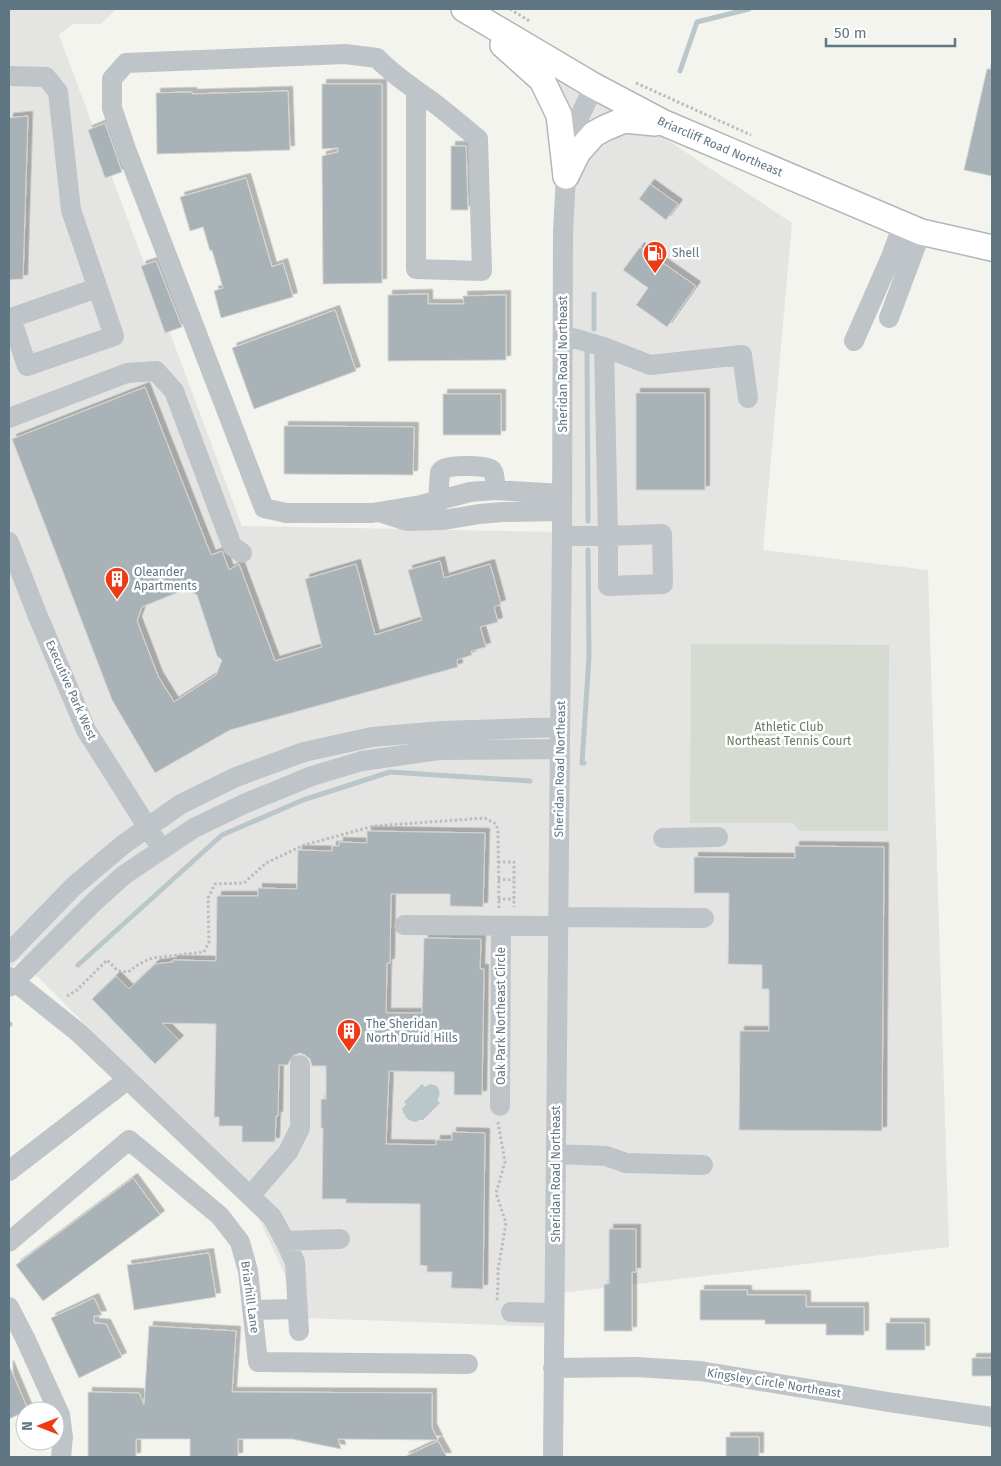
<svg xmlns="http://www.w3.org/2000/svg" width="1001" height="1466" font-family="'Fira Sans',sans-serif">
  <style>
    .built { fill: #e4e5e3 }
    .green { fill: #d5dbd0 }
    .water { fill: #b9c7cb }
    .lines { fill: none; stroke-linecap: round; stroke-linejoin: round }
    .stream { stroke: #b9c7cb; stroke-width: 5 }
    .building { fill: #a9b3b7; stroke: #d5d5d2; fill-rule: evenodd; filter: url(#shadow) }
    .major-casing { stroke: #b2b7ba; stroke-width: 28 }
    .path { stroke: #babdbf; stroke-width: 3; stroke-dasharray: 2.5 2.5; stroke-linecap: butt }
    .minor { stroke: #bec4c7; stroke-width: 20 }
    .major { stroke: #fff; stroke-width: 25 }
    .labels { text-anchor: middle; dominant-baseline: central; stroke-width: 5; stroke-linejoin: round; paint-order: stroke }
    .street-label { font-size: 12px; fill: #617683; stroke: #fff }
    .poi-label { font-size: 12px; fill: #617683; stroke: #fff; text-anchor: start }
    .park-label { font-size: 12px; fill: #677960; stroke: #fff }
  </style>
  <defs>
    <filter id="shadow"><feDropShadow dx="4.5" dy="-4.5" stdDeviation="0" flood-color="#0004"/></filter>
  </defs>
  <rect width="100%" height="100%" fill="#f4f4ef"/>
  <!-- built -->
  <path class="built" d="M9 9H116L101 24H73L59 35 242 526 560 532 559 68 792 223 763 550 928 570 949 1247 553 1294 552 1327 305 1318 242 1182 20 959 9 970Z"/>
  <!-- green -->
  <path class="green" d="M691 644 889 645 888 831H800L793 823H690Z"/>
  <!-- water -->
  <path class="water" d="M422 1084 425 1087 430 1084 437 1086C440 1091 441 1095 437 1100L440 1103 423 1120H419L416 1122C407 1121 405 1117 402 1109L406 1104 404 1102Z"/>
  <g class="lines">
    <!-- stream -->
    <path class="stream" d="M680 71 697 22 749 9
      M594 294V329
      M587 350 588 521
      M584 763H582L589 657 588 550
      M78 965 222 835 303 800 390 772 530 781
      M9 1025 10 1024"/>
  </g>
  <!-- building -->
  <path class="building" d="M987 69H992V176L964 170Z
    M322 84H382V283L323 284 322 156 338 152V148L322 149Z
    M288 91 290 150 157 154 156 93 192 92V94Z
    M28 116 23 279 9 280V118Z
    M105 123 122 172 105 178 88 130Z
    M451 146H466L468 210H451Z
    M246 178 272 267 283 263 293 297 221 318 214 291 223 288 212 250 210 251 203 227 190 231 180 197Z
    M650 184 678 204 666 220 639 199Z
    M640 247 696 286 667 327 636 305 648 288 623 270Z
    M156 261 182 327 165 333 141 266Z
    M428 294V304H464L463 296 506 295V360L388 361V295Z
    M335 310 356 371 254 409 232 348Z
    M145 387 211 555 222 551 229 570 239 564 275 661 322 647 305 579 356 564 375 635 422 620 408 570 440 561 444 578 490 564 501 604 494 607 498 622 480 627 486 647 471 651 472 655 457 660 458 667 230 730 155 773 112 700 12 439ZM186 589 197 595 217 656 222 660 216 675 174 702 158 676 137 621 142 607Z
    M636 393H705V490H636Z
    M443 394H501V435H443Z
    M284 426 414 427 413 475 284 474Z
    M367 831 485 833 483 907 450 906V894H391L390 963H387L386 1013H422L424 938 481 939 480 969H484L482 1095H454V1072L389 1071 386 1144 436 1145V1140H452V1132L485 1133 483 1289 451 1288 452 1272H427V1266L420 1265V1204L346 1203V1199H322L323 1128H321V1099H326V1066H312L310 1059 305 1055 300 1053 294 1055 290 1060 288 1065H279L278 1116H276L275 1142H242V1126H219V1117H214L216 1024 162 1023 179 1040 155 1064 92 999 116 976 129 989 155 964 173 962V960L216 961 217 896H258V888L297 889 298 850 332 851V846H339V842L367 843Z
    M795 846 884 847 882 1131 739 1130 740 1031H769V989H762V965L728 964 729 893H694V857L795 858Z
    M133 1178 160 1215 43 1301 16 1265Z
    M609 1229H636V1272H632V1331H604V1284H609Z
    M209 1253 216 1297 134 1310 127 1265Z
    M700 1290H747V1295H806V1307H864V1335H826V1324H765V1320H700Z
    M94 1298 102 1315 94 1316V1323L106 1324 122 1357 79 1378 51 1318Z
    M886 1323H925V1350H886Z
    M149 1326 236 1331 232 1392 432 1393V1428L438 1440 338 1439 341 1449 292 1439H238V1457H190V1439H136V1457H88V1392L139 1393 144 1405Z
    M972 1358H992V1376H972Z
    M9 1365 28 1410 9 1419Z
    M726 1437H759V1457H726Z
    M438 1441 447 1457H404Z"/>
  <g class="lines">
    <defs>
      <g id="major">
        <path id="s1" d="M464 9 594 86 664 123 921 232 992 248"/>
        <path d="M503 45 542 80 559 115 566 176"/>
        <path d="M566 176 578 152 594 134 605 128 624 120 655 123"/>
      </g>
    </defs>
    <!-- major casing -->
    <use href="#major" class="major-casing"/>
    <!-- path -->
    <path class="path" d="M510 9 531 22
      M636 83 751 135
      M498 862H514V907
      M498 879 514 880
      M498 899H514
      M67 996 77 990 107 960 118 971 128 972 139 964 152 958 204 952 209 942 208 898 215 884 244 883 266 863 304 845 374 826 485 818 496 824 498 830 499 908
      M497 1300 498 1285V1270L506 1223 496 1193 505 1162 498 1122"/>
    <!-- minor -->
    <path class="minor" d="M9 76 46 77 58 92 71 210 114 336 27 366 11 318 97 288
      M416 90V269L482 271 478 139C465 128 452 117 438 106 417 90 396 78 377 58L345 54 126 63 112 79V108L126 149 264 508 286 513H372L421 505 470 492 495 490 562 494
      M889 318 921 232
      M854 341 891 257 903 224
      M604 347 650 365 742 355 748 398
      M9 418 127 373 156 371 174 391 232 546 242 553
      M382 513 407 521 444 520 479 514 503 512 562 511
      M437 513 440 472C443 469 443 469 447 468 454 465 487 465 492 470 496 475 495 485 495 490
      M662 534 663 584 608 586V536Z
      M562 536H608L604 347 563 335
      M9 542 37 614 86 730 155 839
      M663 838 718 837
      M558 917 704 918
      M404 925 557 926
      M9 953 74 886 124 844 181 804 236 777 304 752 372 737 442 731 560 727
      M9 977 79 1033 272 1217 285 1241 295 1262 299 1331
      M9 987 96 900 124 875 194 828 246 803 312 776 362 761 439 750 560 749
      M500 1106 501 926
      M556 1154 606 1156 626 1163 703 1165
      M9 1171 127 1080
      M250 1196 288 1152 300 1128V1065
      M285 1241 340 1239
      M9 1242 129 1140 220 1216 240 1242 248 1271 258 1362 468 1364
      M9 1307 25 1338 60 1415 63 1437 61 1457
      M252 1310 297 1309
      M511 1312 554 1313
      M553 1368 636 1367 700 1371 888 1402 992 1417
      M553 1457 562 536 563 232 566 176 574 128 594 86"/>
    <!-- major -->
    <use href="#major" class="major"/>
  </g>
  <!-- icons -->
  <defs>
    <symbol id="fuel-pin" viewBox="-11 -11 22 30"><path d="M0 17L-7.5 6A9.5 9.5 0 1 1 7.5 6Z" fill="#ee3a15" stroke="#fff"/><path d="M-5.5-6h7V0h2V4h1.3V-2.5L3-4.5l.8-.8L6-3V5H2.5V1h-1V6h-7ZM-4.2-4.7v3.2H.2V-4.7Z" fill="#fff"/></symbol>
    <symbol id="building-pin" viewBox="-11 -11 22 30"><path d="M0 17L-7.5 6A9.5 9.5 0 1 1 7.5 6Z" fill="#ee3a15" stroke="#fff"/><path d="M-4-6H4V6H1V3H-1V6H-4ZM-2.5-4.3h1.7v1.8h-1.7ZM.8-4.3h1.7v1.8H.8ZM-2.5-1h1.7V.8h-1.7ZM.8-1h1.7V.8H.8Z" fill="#fff"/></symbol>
  </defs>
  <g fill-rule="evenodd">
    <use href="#fuel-pin" x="641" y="239" width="28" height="38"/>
    <use href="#building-pin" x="103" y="565" width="28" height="38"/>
    <use href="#building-pin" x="335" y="1017" width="28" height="38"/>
  </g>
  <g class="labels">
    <!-- street labels -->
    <g class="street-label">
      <text stroke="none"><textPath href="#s1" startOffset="291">Briarcliff Road Northeast</textPath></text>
      <text transform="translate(563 364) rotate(-90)">Sheridan Road Northeast</text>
      <text transform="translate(71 690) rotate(66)">Executive Park West</text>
      <text transform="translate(560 769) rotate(-89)">Sheridan Road Northeast</text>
      <text transform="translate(501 1016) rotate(-90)">Oak Park Northeast Circle</text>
      <text transform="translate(556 1174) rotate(-90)">Sheridan Road Northeast</text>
      <text transform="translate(250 1297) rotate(82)">Briarhill Lane</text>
      <text transform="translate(774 1383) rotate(9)">Kingsley Circle Northeast</text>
    </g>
    <!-- poi labels -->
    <g class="poi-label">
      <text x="672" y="253">Shell</text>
      <text x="134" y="572">Oleander<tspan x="134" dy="14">Apartments</tspan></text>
      <text x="366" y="1024">The Sheridan<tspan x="366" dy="14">North Druid Hills</tspan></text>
    </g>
    <!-- park labels -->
    <g class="park-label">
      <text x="789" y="727">Athletic Club<tspan x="789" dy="14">Northeast Tennis Court</tspan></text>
    </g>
  </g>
  <!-- border -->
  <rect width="1001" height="1466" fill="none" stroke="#617683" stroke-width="20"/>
  <!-- north arrow -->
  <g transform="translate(40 1426) rotate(270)"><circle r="24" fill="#ffffff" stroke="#c0c8cd"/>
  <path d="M0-4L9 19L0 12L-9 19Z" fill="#ee3a15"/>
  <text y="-8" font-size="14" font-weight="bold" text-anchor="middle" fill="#617683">N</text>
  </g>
  <!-- scale -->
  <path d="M826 38v8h129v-8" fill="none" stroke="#617683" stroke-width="2.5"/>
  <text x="834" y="38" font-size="15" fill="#617683" stroke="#ffffff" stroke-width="4" paint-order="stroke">50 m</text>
</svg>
